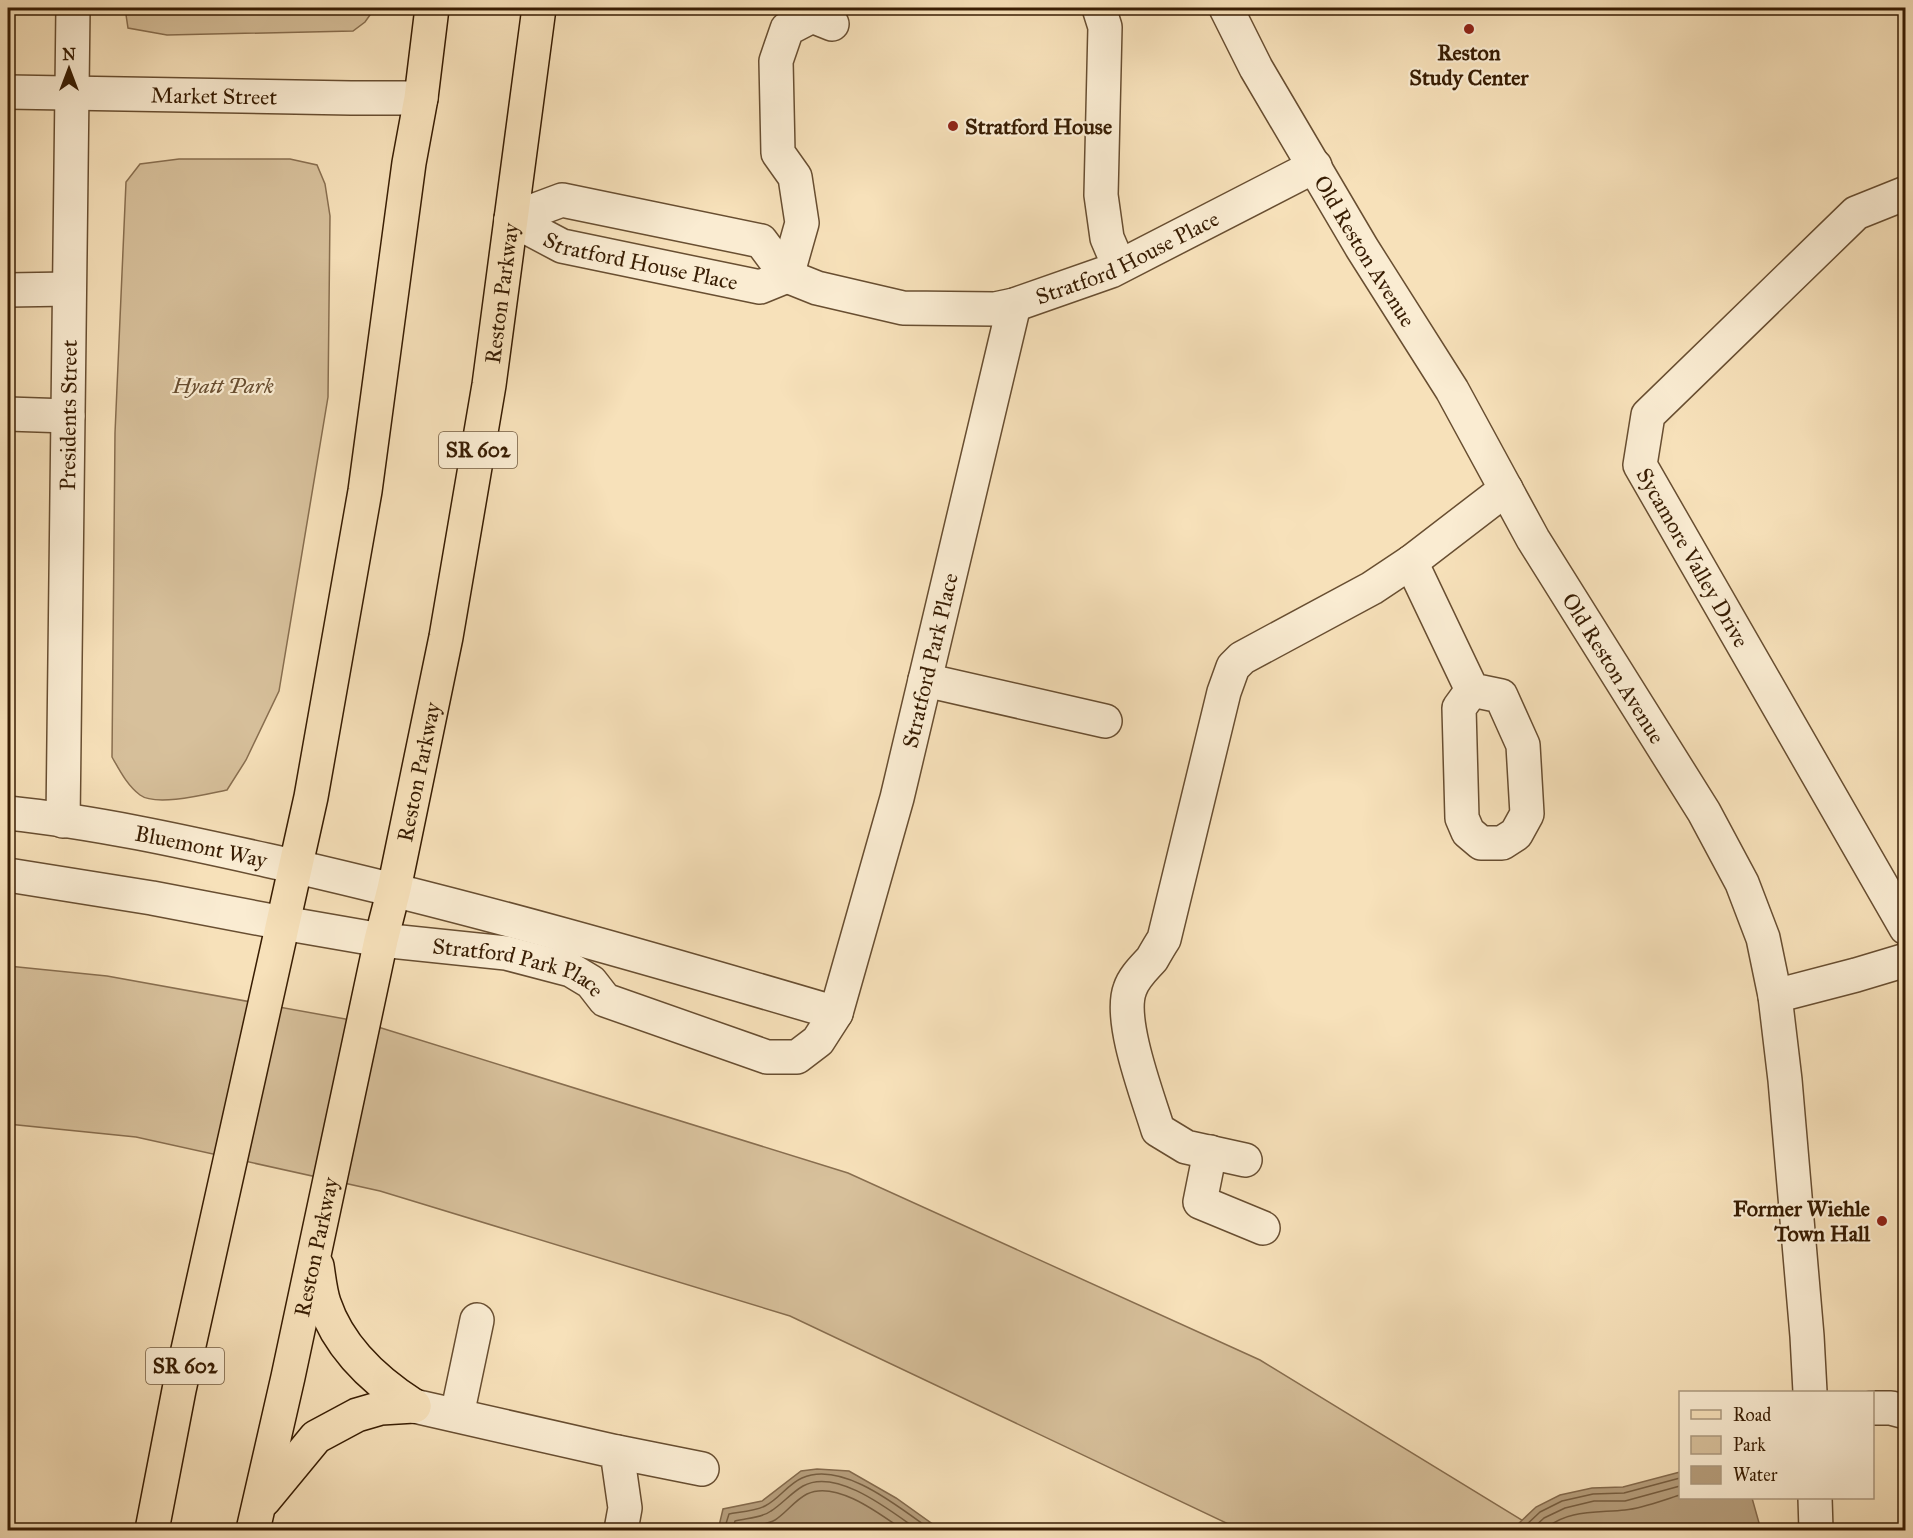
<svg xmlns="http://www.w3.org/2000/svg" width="1913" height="1538" font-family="'IM FELL Great Primer',serif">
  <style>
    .green { fill: #d7c09b; stroke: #886e4f; stroke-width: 1.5 }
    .water { fill: #b69e7c; stroke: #846a4c; stroke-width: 1.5 }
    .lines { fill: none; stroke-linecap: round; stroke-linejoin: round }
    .shore { stroke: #775e40; stroke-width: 1.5 }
    .minor-casing { stroke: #684e31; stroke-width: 36 }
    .major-casing { stroke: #381d03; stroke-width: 36 }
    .minor { stroke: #faecd2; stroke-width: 33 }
    .major { stroke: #f7e1ba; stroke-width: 33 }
    .poi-dot { fill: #8f2418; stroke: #faecd2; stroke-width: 2 }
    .labels { text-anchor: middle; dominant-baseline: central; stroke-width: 4.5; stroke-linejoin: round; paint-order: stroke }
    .shield { fill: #faecd2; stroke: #725b41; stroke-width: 1.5 }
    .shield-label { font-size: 21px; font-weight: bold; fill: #381d03 }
    .poi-label { font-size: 22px; font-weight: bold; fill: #381d03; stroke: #faecd2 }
    .street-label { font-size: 22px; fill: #381d03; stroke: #faecd2 }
    .park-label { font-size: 22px; font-style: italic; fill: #684e31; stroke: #faecd2 }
  </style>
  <rect width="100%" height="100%" fill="#f7e1ba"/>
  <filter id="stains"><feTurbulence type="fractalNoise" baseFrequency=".00333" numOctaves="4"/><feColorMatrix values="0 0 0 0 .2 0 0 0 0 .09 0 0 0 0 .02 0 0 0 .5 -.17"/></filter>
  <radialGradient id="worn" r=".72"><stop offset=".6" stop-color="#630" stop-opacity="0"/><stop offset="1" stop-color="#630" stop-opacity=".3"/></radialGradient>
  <!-- green -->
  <path class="green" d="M125 8H375L365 22 353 31 167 35 128 28Z
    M179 159H290L317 165 325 184 330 216 328 397 279 691 246 760 227 790C207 794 156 807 140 795 127 785 120 771 112 757L115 433 126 182 140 164Z
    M8 966 107 976 362 1022 848 1173 1260 1360 1538 1530H1241L790 1316 380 1191 136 1137 8 1124Z"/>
  <!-- water -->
  <path class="water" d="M817 1469 849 1471 896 1498 941 1530H718L723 1509 762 1501 801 1471Z
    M1680 1472V1498H1752L1761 1530H1517V1525L1536 1507 1560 1495 1592 1488 1623 1487Z"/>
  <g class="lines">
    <!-- shore -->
    <path class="shore" d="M724 1530 729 1514C740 1512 755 1511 765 1506 779 1499 788 1484 802 1478 843 1460 900 1508 931 1530
      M732 1530 735 1521C746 1518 762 1518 771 1511 782 1504 791 1493 803 1486 837 1467 892 1512 918 1530
      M741 1530 743 1528C753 1526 766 1525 775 1520 786 1513 795 1500 807 1494 836 1480 880 1514 903 1530
      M1523 1530 1524 1527 1540 1512 1562 1501 1593 1494 1624 1493 1680 1478
      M1531 1530 1544 1518 1565 1508 1594 1501H1625L1680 1486
      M1544 1530C1567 1509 1597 1513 1625 1510 1644 1508 1663 1500 1680 1495"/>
    <defs>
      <g id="minor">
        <path d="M1099 8 1105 27 1101 195 1107 238 1119 266"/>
        <path id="s1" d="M1226 8 1256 68 1362 248 1452 390 1533 539 1704 812 1742 883 1763 938 1775 996 1785 1080 1807 1336 1810 1392"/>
        <path id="s2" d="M8 92 351 98H421"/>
        <path id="s3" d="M1906 193 1856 213 1648 415 1640 465 1906 928"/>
        <path id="s4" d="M511 219 562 200 761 241 787 276 817 288 903 308 995 309 1014 305 1111 271 1315 166"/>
        <path id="s5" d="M511 219 562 246 760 287 787 276"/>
        <path d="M787 276 802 223 795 177 778 153 776 61 787 29 812 16 832 24"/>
        <path d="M8 290 69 289"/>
        <path d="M8 414 68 416"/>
        <path d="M1411 562 1472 690 1459 708 1462 818 1468 832 1481 843H1502L1516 834 1527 814 1523 745 1501 696 1472 690"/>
        <path d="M925 680 1105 721"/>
        <path id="s6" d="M8 813C104 823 198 845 293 866 476 908 656 960 836 1013"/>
        <path id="s7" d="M63 821 73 8"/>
        <path id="s8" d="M8 875 152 898 283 923 381 940 506 953 571 970 591 982 605 1000 767 1057H797L818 1041 836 1013 897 798 1014 305"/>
        <path d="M1775 996 1856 975 1906 960"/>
        <path d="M1210 1152 1200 1202 1263 1228"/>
        <path d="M1245 1160 1186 1147 1158 1130C1148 1097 1118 1020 1130 989 1134 977 1144 968 1152 959 1156 952 1160 945 1164 939L1224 692 1233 667 1242 658 1372 588 1411 562 1506 489"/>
        <path d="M414 1406 617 1452 625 1508 621 1530"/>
        <path d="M1872 1408H1891L1906 1412"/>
        <path d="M457 1415 477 1320"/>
        <path d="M617 1452 702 1469"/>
        <path d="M1815 1498 1816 1530"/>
      </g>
      <g id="major">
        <path d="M317 1266C319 1278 320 1291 324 1303 339 1348 375 1381 414 1406"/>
        <path d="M264 1500 316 1437 357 1415 381 1408 414 1406"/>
        <path d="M152 1530 179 1390 311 797 365 491 409 163 421 98 432 8"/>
        <path id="s9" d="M253 1530 288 1377 381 940 394 889 446 637 489 385 539 8"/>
      </g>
    </defs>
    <!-- minor casing -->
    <use href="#minor" class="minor-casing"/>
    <!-- major casing -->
    <use href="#major" class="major-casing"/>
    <!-- minor -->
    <use href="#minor" class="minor"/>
    <!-- major -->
    <use href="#major" class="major"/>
  </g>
  <!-- markers -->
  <g class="poi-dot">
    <circle cx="1469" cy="29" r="6"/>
    <circle cx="953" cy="126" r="6"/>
    <circle cx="1882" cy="1221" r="6"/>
  </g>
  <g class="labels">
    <!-- shield labels -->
    <g class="shield">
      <rect x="439" y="432" width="78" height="36" rx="4.5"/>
      <rect x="146" y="1348" width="78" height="36" rx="4.5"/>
    </g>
    <g class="shield-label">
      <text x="478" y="450">SR 602</text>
      <text x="185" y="1366">SR 602</text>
    </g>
    <!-- poi labels -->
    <g class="poi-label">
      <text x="1469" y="52">Reston<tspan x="1469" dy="25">Study Center</tspan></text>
      <text x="965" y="126" text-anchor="start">Stratford House</text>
      <text x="1870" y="1208" text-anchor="end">Former Wiehle<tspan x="1870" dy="25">Town Hall</tspan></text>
    </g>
    <!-- street labels -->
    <g class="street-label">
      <text stroke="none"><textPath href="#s2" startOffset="206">Market Street</textPath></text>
      <text stroke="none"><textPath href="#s1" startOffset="280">Old Reston Avenue</textPath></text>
      <text stroke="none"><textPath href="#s4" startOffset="656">Stratford House Place</textPath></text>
      <text stroke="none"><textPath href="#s5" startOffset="138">Stratford House Place</textPath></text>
      <text stroke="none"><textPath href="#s9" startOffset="1262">Reston Parkway</textPath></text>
      <text stroke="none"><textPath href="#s7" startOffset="406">Presidents Street</textPath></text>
      <text stroke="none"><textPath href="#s3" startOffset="501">Sycamore Valley Drive</textPath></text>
      <text stroke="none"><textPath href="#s8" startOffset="1244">Stratford Park Place</textPath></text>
      <text stroke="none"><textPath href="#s1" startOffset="766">Old Reston Avenue</textPath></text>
      <text stroke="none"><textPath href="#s9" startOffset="776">Reston Parkway</textPath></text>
      <text stroke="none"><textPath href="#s6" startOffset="196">Bluemont Way</textPath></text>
      <text stroke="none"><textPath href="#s8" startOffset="520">Stratford Park Place</textPath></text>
      <text stroke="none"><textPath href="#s9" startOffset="290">Reston Parkway</textPath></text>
    </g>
    <!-- park labels -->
    <g class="park-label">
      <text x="223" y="385">Hyatt Park</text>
    </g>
  </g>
  <!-- margin -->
  <rect width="1913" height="1538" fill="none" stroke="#f7e1ba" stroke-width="30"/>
  <rect x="9" y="9" width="1895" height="1520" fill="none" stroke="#381d03" stroke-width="3"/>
  <rect x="15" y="15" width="1883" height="1508" fill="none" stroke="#381d03" stroke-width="1.5"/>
  <!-- legend -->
  <rect x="1679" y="1391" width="195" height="108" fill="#faecd2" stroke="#ac997f" stroke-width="1.5"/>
  <rect x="1691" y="1410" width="30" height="9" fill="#f7e1ba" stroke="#ac997f" stroke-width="1.5"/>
  <text x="1733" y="1421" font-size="18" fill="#381d03">Road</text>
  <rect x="1691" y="1436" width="30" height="18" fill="#d7c09b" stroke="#ac997f" stroke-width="1.5"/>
  <text x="1733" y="1451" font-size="18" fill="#381d03">Park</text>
  <rect x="1691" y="1466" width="30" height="18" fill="#b69e7c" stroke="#ac997f" stroke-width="1.5"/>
  <text x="1733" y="1481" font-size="18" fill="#381d03">Water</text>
  <!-- north arrow -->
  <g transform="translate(69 69)" stroke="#faecd2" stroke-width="4.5" paint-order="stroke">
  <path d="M0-4.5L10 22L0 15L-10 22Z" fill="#381d03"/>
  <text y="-9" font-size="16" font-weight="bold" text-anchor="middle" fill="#381d03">N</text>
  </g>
  <rect width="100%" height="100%" filter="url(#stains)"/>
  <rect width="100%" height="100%" fill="url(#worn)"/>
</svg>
